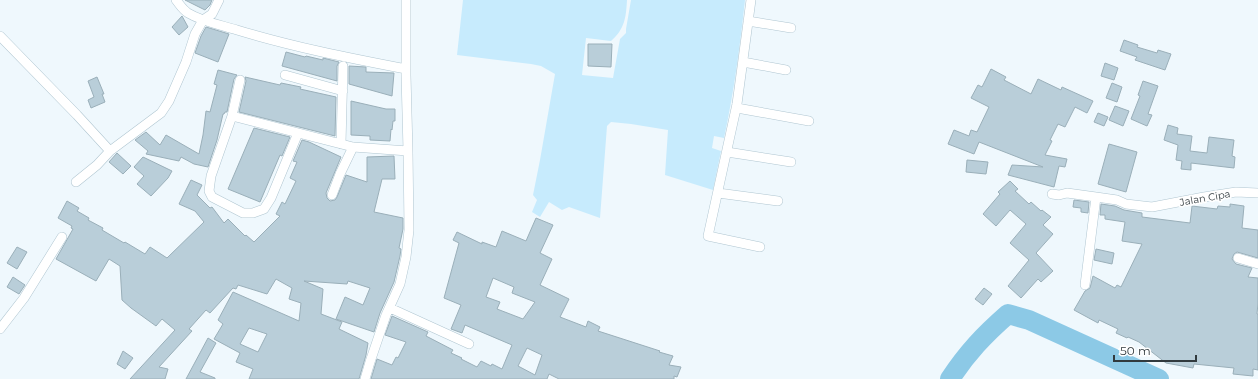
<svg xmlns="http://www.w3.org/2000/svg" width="1258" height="379" font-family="Montserrat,sans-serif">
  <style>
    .green { fill: #c7ebfd }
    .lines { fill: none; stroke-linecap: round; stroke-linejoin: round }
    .river { stroke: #8cc9e6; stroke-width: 20 }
    .building { fill: #b9ced9; stroke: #9aafb9; fill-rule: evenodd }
    .street-casing { stroke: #b0c6d1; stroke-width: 10 }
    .street { stroke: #fff; stroke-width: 9 }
    .labels { text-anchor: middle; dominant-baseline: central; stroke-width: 3.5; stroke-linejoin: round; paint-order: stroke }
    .street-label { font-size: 10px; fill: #313a3e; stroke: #fff }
  </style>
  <rect width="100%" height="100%" fill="#eff8fd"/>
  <!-- green -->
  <path class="green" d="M463 0H627C626 17 625 29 611 41L586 38 582 75 613 78 620 39 626 33V29L631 0H745C740 46 734 92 724 138L714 136 712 148 721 151 713 190 665 175 668 130 631 124 611 122 607 126 600 218 569 207 562 210 549 202 540 217 532 212 537 200 533 195 540 160 555 74 541 66 531 64 457 55Z"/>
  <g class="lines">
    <!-- river -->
    <path class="river" d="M950 379C967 353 984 335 1008 314L1029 320 1159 379"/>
  </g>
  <!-- building -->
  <path class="building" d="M185 0H212L210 5 205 10Z
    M182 16 188 27 179 35 172 27Z
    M206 27 229 34 218 62 195 53 201 36Z
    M1124 40 1138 45 1137 47 1157 53 1158 50 1171 54 1165 70 1135 60 1137 57 1120 51Z
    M588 44H612L611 67 588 66Z
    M286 52 305 57 306 56 323 60V58L339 62 337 66V81L282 66Z
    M1105 63 1118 68 1114 80 1101 76Z
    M349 66 366 67V72L394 73 392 96 349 84Z
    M991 69 1006 77 1004 80 1031 94 1038 79 1061 90 1062 87 1093 101 1087 113 1075 107 1065 127 1058 124 1050 140 1052 141 1045 155 1067 159 1065 167 1059 166 1054 187 1008 175 1012 165 1043 167 979 142 974 154 948 144 954 130 969 136 971 130 977 132 989 107 971 98 978 85 982 87Z
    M218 70 237 75 234 79 227 112H225L224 114H223L217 140 208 167 194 164 181 157 179 161 146 154 148 151 135 140 146 132 160 145 166 135 199 154 203 135 206 111 210 112 217 85 214 84Z
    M97 77 104 94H102L105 102 91 108 88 100 94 97 88 81Z
    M245 77 280 85 281 83 301 87 300 89 336 97 335 136 239 112 246 81Z
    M1143 81 1158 86 1148 114 1152 115 1147 126 1131 119 1140 96 1138 95Z
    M1112 83 1122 87 1117 102 1106 98Z
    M351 101 386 109H395V121H393L392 130 391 129 390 141 370 140V136L351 135Z
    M1115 106 1129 111 1123 126 1109 120Z
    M1098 113 1108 117 1104 126 1094 122Z
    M1168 125 1178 128 1177 134 1192 136 1190 151 1207 153 1209 137 1234 140 1232 156 1235 157 1234 168 1191 163V170L1181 169 1182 161 1176 160 1178 145 1164 140Z
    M254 128 290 137 282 156 280 155 260 202 228 189Z
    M302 140 309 142 341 157 326 193 327 198 330 201 335 200 337 197 346 175 367 182V157L394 156 395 179H382L374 212 403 218V229L399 248 401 249 400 256 394 282 380 313 374 332 336 319 345 297 363 305 370 288 348 281 347 284 304 281 323 289 321 314 342 322 339 329 368 343 366 355 359 379H249L253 369 236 362 240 353 214 339 223 324 218 320 233 292 299 321 301 303 289 299 292 288 276 279 267 294 238 285 236 289 233 288 210 313 206 310 189 329 192 331 159 367 168 369 165 379H130L175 330 162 319 156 326 131 308 122 300 120 266 109 259 96 281 56 259 73 229 71 228 72 226 58 218 67 201 79 208 77 211 89 218 88 220 103 228 102 230 124 243 125 242 145 254 150 247 167 258 204 222 195 211 179 204 191 180 202 185 197 195 210 208 212 207 224 223 228 219 245 236 246 235 254 242 280 216 276 214 282 202 285 204 296 181 290 178 297 162 293 161ZM249 328 267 334 258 352 240 344Z
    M1109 144 1137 152 1126 192 1098 184Z
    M117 153 131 166 123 174 109 162Z
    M143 157 172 171 168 178 151 196 137 184 144 176 134 167Z
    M967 160 988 162 986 174 966 172Z
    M1010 181 1018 189 1015 191 1029 204 1031 202 1041 211 1042 210 1051 217 1043 225 1053 234 1036 253 1053 271 1041 282 1038 279 1021 298 1008 286 1029 260 1010 243 1026 224 1010 210 996 226 983 214 1000 194 998 192Z
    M1074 200 1089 202 1088 213 1081 212V208L1073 207Z
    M1101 204 1115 206 1124 210 1142 213V217L1190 223 1192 206 1217 209 1218 206 1230 207V204L1244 206 1242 228 1258 230V258L1237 252 1234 254 1232 259 1236 264 1252 268 1248 277 1258 278V303L1257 314H1258V370L1253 369V376L1233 374 1234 368 1194 364 1193 368 1166 363 1139 342 1128 337 1127 338 1116 333 1118 329 1099 320 1098 323 1074 310 1085 291 1090 288 1093 276 1115 288 1117 285 1121 287 1142 244 1122 241 1125 222 1105 219V215H1100Z
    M536 218 553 225 540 253 552 259 540 285 569 299 560 317 586 327 588 321 600 327 598 331 660 351 659 352 673 356 669 365 681 367 677 377 674 376V379H559L549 374 547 379H371L377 359 392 365 396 357 398 358 406 342 385 335 392 316 428 332 426 336 453 350 451 353 462 358 461 359 477 367 481 361 491 366 492 364 502 369 512 345 465 325 462 333 451 329 461 305 444 298 459 243 453 240 457 232 482 244V242L496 247 502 231 526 241ZM493 278 514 287 512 293 535 302 523 319 497 309 500 302 486 297ZM527 348 542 355 535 375 518 366Z
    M17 247 27 252 17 269 7 263Z
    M1096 249 1114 253 1112 264 1094 260Z
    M13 277 25 285 19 294 7 287Z
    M984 288 992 294 983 305 975 299Z
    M208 338 216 343 200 372 215 378V379H186Z
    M123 351 133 358 125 369 117 364Z"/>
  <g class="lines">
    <defs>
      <path id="street" d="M176 0C180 5 183 10 188 13 203 22 221 25 237 30 293 47 349 58 406 69
        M751 0 737 104 708 236 760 247
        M748 21 791 28
        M0 36 77 115 110 151 97 165 76 182
        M743 62 786 70
        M285 75 343 91
        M737 108 809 121
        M232 116 240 80
        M298 133 271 198 264 209 253 213H243L212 197 209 191 211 176 232 116 353 147 408 151
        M341 144 343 66
        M110 151 161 113 169 101 186 62 195 34 203 20 212 14 219 0
        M727 152 791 162
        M718 193 778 201
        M1052 194 1059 195 1067 193 1096 197 1117 200 1126 204 1152 207 1204 197 1236 192 1258 193
        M332 195 340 174 353 147
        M1238 258 1258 264
        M1085 285 1096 197
        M390 308 469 344
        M0 329 24 298 62 237
        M365 379 370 362 386 315 400 284 406 257 409 230 408 151 406 75V0"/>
    </defs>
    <!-- street casing -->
    <use href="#street" class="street-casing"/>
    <!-- street -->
    <use href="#street" class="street"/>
  </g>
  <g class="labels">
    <!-- street labels -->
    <g class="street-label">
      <text transform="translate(1205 198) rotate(-10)">Jalan Cipa</text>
    </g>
  </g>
  <!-- scale -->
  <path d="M1114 355v6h82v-6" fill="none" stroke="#313a3e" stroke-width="2"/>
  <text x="1120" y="355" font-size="12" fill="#313a3e" stroke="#ffffff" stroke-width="3" paint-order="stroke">50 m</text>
</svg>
